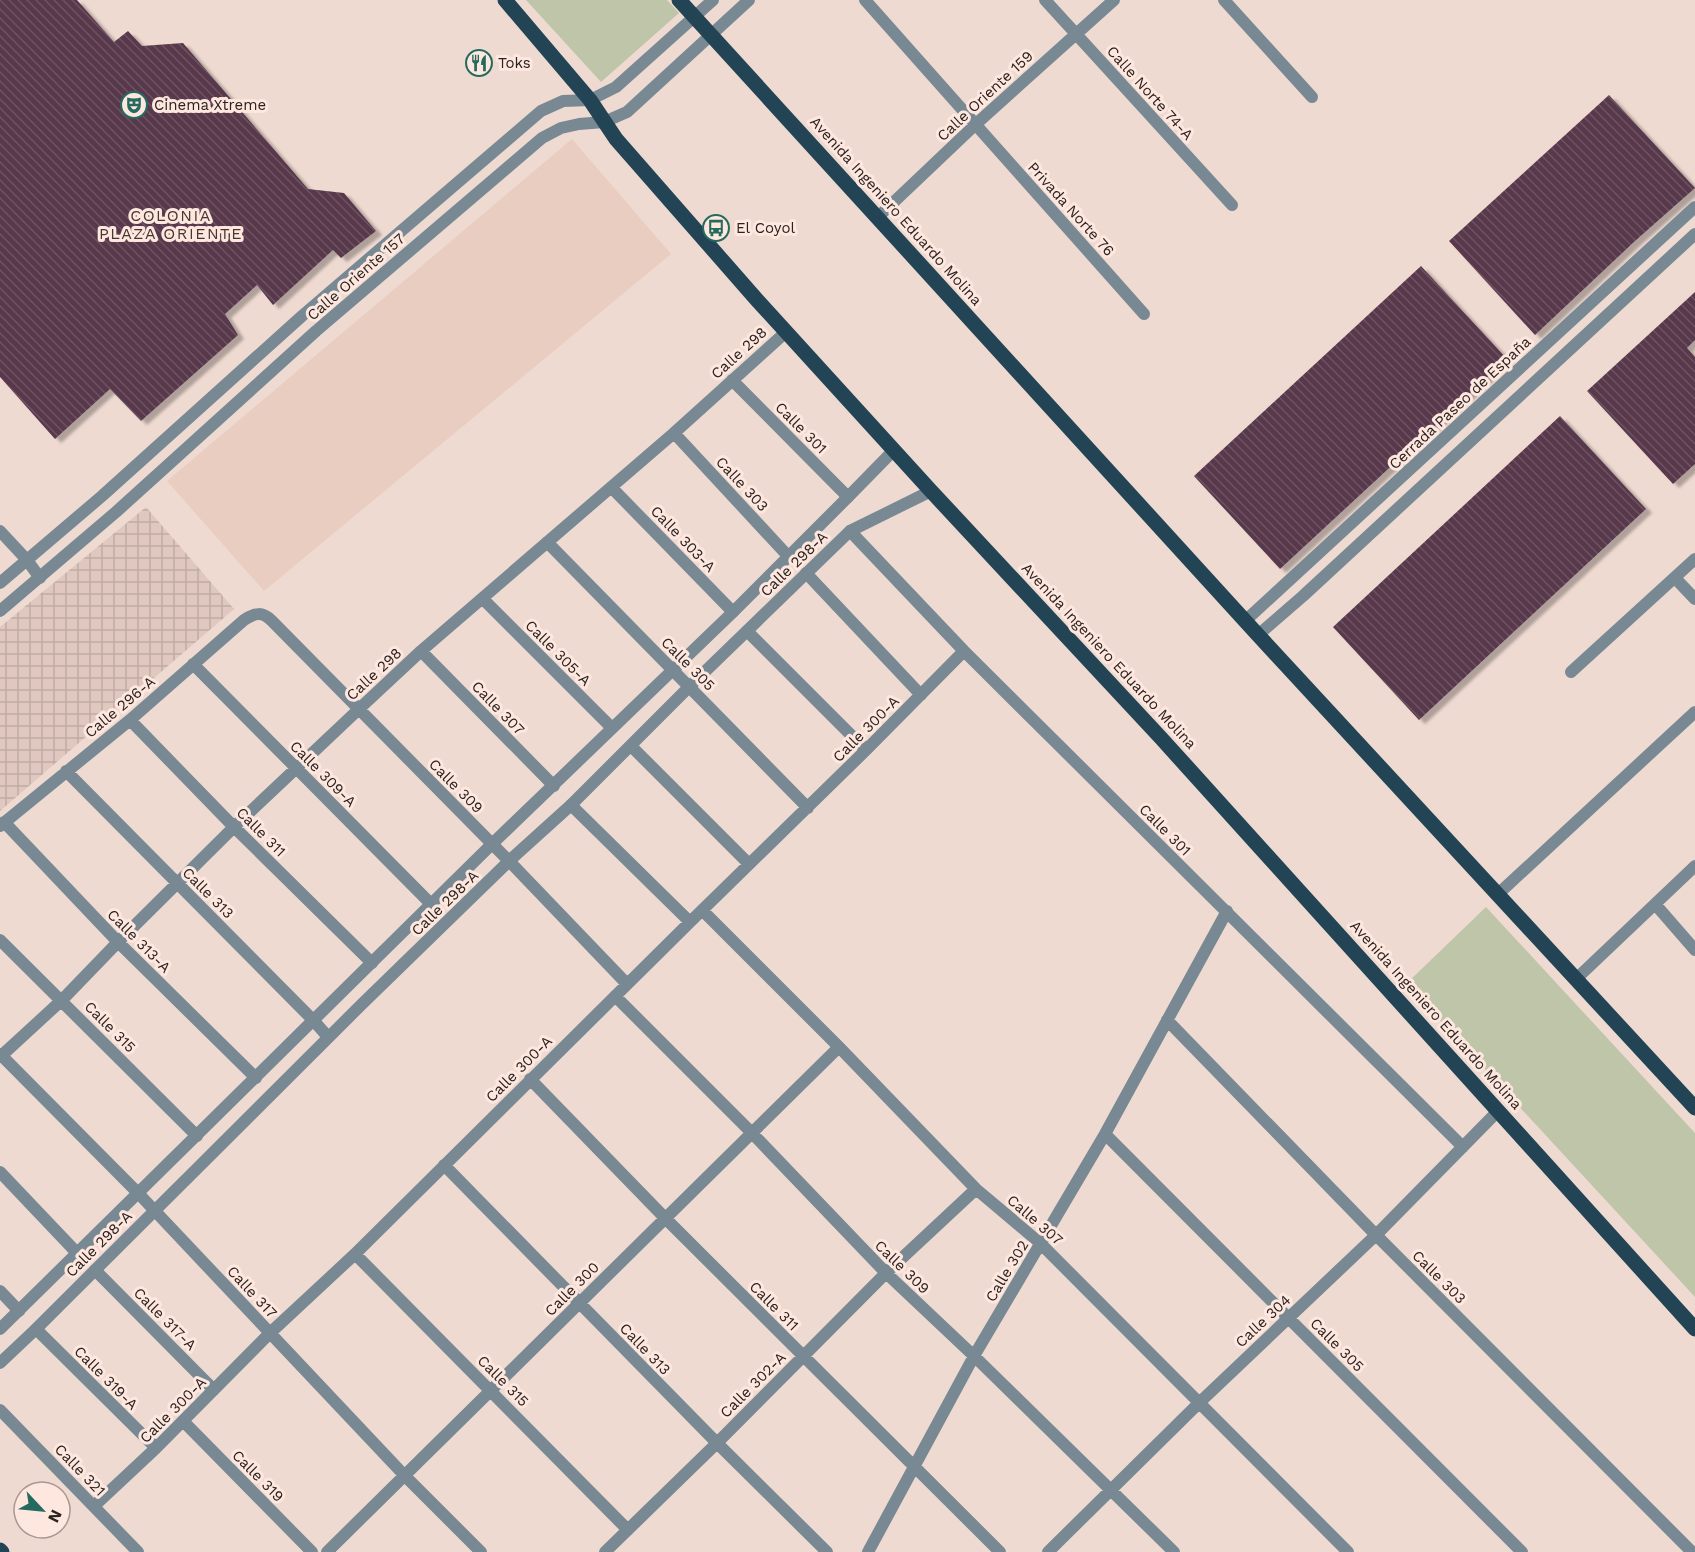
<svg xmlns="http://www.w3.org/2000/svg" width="1695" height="1552" font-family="'Work Sans',sans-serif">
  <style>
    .built { fill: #e9cdc1 }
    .industrial { fill: url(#industrial-grid) }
    .park { fill: #bfc5a8 }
    .building { fill: url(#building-back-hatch); filter: url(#shadow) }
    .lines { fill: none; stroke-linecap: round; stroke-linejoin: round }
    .minor { stroke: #788993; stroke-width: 12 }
    .tertiary { stroke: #788993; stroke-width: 12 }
    .primary { stroke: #234455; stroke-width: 15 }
    .labels { text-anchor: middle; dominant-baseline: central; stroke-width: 6; stroke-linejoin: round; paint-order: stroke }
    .poi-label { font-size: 15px; fill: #2a221f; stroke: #fde7de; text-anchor: start }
    .street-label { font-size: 15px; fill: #2a221f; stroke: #fde7de }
    .neighbourhood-label { font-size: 16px; letter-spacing: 1.5px; fill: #483730; stroke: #fde7de }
  </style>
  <defs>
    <pattern id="industrial-grid" width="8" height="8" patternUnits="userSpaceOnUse" patternTransform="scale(1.5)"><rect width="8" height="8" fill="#e0c8c0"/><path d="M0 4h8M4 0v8" fill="none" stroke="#c0aca5"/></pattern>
    <pattern id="building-back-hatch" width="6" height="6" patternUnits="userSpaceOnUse" patternTransform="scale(1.5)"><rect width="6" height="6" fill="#59374b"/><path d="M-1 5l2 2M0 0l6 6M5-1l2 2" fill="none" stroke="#6d5262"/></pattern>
    <filter id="shadow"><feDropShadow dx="6" dy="4" stdDeviation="1.5" flood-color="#0004"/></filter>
  </defs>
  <rect width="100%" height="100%" fill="#efdad1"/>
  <!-- built -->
  <path class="built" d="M572 139 671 254 264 591 167 481Z"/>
  <!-- industrial -->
  <path class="industrial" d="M146 507 234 609 0 811V627Z"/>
  <!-- park -->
  <path class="park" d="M526 0H667L679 13 601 82Z
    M1486 907 1695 1133V1297L1406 984Z"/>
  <!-- building -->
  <path class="building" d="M0 0H77L114 42 128 31 142 46 183 43 308 189 344 193 376 231 341 258 333 250 273 305 257 285 225 314 238 335 141 421 110 389 55 439 0 377Z
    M1609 95 1695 188 1635 241 1535 335 1449 241Z
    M1421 266 1507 359 1280 569 1194 476Z
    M1695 292V340L1687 348 1695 357V464L1673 484 1587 391Z
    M1560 416 1646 509 1419 720 1333 627Z"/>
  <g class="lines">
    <!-- minor -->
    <path class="minor" d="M865 0 1144 314
      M1045 0 1232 205
      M1224 0 1312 97
      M878 217 976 124 1114 0
      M732 380 848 497
      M674 433 788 556
      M611 487 733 612
      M0 531 27 560 40 578
      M850 531 964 651 1463 1147
      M547 542 808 808
      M806 573 921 695
      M1675 578 1695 599
      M483 599 612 728
      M1245 621 1695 207
      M747 631 866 750
      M1258 635 1303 596 1695 234
      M421 651 554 786
      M193 664 431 904
      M1571 672 1695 559
      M130 720 234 827 372 963
      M631 746 749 864
      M66 771 314 1021 328 1037
      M571 805 690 922
      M4 822 118 942 256 1078
      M0 826 130 720 244 620C255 613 262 611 272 621L509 861 627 984
      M1497 895 1695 712
      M1655 904 1695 950
      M702 910 839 1047 976 1189 1040 1243 1348 1552
      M0 940 197 1136
      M1576 979 1695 866
      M615 996 751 1132 886 1273 974 1356 1174 1552
      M1167 1020 1376 1235 1692 1552
      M0 1054 138 1193 405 1476 481 1552
      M0 1057 62 1000 118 942 234 827 359 709 421 651 674 433 786 332
      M530 1079 666 1219 1000 1552
      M1105 1134 1522 1552
      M444 1165 717 1443 827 1552
      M0 1172 77 1253
      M355 1254 628 1530
      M95 1270 214 1390
      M0 1291 19 1311
      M36 1329 156 1448
      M183 1421 312 1552
      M94 1506 156 1448 270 1333 355 1254 690 922 866 750 964 651
      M327 1552 839 1047
      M605 1552 717 1443 886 1273 976 1189
      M868 1552 974 1356 1105 1134 1227 911
      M1048 1552 1200 1402 1376 1235 1498 1111"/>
    <!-- tertiary -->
    <path class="tertiary" d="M0 583 102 496 302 316 541 111 563 101 590 100 616 87 713 0
      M0 611 116 512 316 331 542 138 561 128 579 124 604 122 627 112 749 0
      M0 1329 492 844 733 612 848 497 894 450
      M0 1363 36 1329 361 1005 509 861 571 805 689 687 850 531 931 491
      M0 1410 138 1552"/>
    <!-- primary -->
    <path class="primary" d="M505 0 590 100 616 139 757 300 931 491 1161 738 1695 1329
      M679 0 1258 635 1695 1108
      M0 1550 2 1552"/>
  </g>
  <!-- icons -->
  <defs>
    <symbol id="restaurant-ring" viewBox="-11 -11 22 22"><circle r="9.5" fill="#fde7de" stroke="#256a5e" stroke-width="1.5"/><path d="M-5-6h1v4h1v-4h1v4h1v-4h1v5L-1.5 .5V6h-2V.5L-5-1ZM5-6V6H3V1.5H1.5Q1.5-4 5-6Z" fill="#256a5e"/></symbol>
    <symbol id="theatre-ring" viewBox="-11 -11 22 22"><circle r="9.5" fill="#fde7de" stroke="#256a5e" stroke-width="1.5"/><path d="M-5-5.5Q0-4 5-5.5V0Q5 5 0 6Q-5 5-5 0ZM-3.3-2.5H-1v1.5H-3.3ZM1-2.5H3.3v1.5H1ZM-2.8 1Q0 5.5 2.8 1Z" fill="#256a5e"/></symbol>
    <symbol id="bus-ring" viewBox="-11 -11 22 22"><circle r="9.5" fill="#fde7de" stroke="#256a5e" stroke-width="1.5"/><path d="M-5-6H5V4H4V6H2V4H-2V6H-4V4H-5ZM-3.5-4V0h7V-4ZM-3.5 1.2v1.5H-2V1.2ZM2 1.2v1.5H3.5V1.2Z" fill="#256a5e"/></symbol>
  </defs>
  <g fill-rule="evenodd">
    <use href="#restaurant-ring" x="464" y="48" width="30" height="30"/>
    <use href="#theatre-ring" x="119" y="90" width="30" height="30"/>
    <use href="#bus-ring" x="701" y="213" width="30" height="30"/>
  </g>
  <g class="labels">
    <!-- poi labels -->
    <g class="poi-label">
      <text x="498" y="63">Toks</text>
      <text x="154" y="105">Cinema Xtreme</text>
      <text x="736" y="228">El Coyol</text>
    </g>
    <!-- street labels -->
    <g class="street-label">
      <text transform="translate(1150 93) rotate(48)">Calle Norte 74-A</text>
      <text transform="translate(985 96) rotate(-43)">Calle Oriente 159</text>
      <text transform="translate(1071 209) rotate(48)">Privada Norte 76</text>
      <text transform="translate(896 211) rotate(48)">Avenida Ingeniero Eduardo Molina</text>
      <text transform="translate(356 277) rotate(-41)">Calle Oriente 157</text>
      <text transform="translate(739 353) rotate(-42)">Calle 298</text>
      <text transform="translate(1460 403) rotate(-43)">Cerrada Paseo de España</text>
      <text transform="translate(801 428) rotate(45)">Calle 301</text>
      <text transform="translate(742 484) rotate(47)">Calle 303</text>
      <text transform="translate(683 539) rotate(46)">Calle 303-A</text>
      <text transform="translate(794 564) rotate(-44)">Calle 298-A</text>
      <text transform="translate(558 653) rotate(45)">Calle 305-A</text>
      <text transform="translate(1109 656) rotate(47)">Avenida Ingeniero Eduardo Molina</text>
      <text transform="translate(688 664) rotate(45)">Calle 305</text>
      <text transform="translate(374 674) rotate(-43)">Calle 298</text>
      <text transform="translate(120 707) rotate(-40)">Calle 296-A</text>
      <text transform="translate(498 708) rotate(46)">Calle 307</text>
      <text transform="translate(866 729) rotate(-45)">Calle 300-A</text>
      <text transform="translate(323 774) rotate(45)">Calle 309-A</text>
      <text transform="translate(456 786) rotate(45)">Calle 309</text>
      <text transform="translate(1165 830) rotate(45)">Calle 301</text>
      <text transform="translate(261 832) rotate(45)">Calle 311</text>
      <text transform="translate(208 893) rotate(45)">Calle 313</text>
      <text transform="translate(445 903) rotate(-44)">Calle 298-A</text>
      <text transform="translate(139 941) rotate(45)">Calle 313-A</text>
      <text transform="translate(1436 1015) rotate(48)">Avenida Ingeniero Eduardo Molina</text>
      <text transform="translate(110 1027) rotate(45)">Calle 315</text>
      <text transform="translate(519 1069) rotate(-45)">Calle 300-A</text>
      <text transform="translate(1035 1220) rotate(41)">Calle 307</text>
      <text transform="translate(99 1244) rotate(-45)">Calle 298-A</text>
      <text transform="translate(902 1267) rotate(44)">Calle 309</text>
      <text transform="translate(1007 1271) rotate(-59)">Calle 302</text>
      <text transform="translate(1439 1277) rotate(45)">Calle 303</text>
      <text transform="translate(572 1289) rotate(-45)">Calle 300</text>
      <text transform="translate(252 1292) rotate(47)">Calle 317</text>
      <text transform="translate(774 1306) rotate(45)">Calle 311</text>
      <text transform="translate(165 1319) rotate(45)">Calle 317-A</text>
      <text transform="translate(1263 1321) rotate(-43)">Calle 304</text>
      <text transform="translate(1337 1345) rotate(45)">Calle 305</text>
      <text transform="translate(645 1349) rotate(46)">Calle 313</text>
      <text transform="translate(106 1378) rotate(45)">Calle 319-A</text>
      <text transform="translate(503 1381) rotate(45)">Calle 315</text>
      <text transform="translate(753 1385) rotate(-45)">Calle 302-A</text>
      <text transform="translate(173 1410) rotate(-45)">Calle 300-A</text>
      <text transform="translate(80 1470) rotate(46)">Calle 321</text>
      <text transform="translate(258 1476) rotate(45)">Calle 319</text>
    </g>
    <!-- neighbourhood labels -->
    <g class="neighbourhood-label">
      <text x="171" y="215">COLONIA<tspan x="171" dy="18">PLAZA ORIENTE</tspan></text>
    </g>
  </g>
  <!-- north arrow -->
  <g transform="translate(42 1510) rotate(116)"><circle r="28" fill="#fde7de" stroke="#a99892" stroke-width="1.5"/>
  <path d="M0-4.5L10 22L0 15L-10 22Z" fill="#256a5e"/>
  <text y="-9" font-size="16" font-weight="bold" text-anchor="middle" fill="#2a221f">N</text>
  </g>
</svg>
